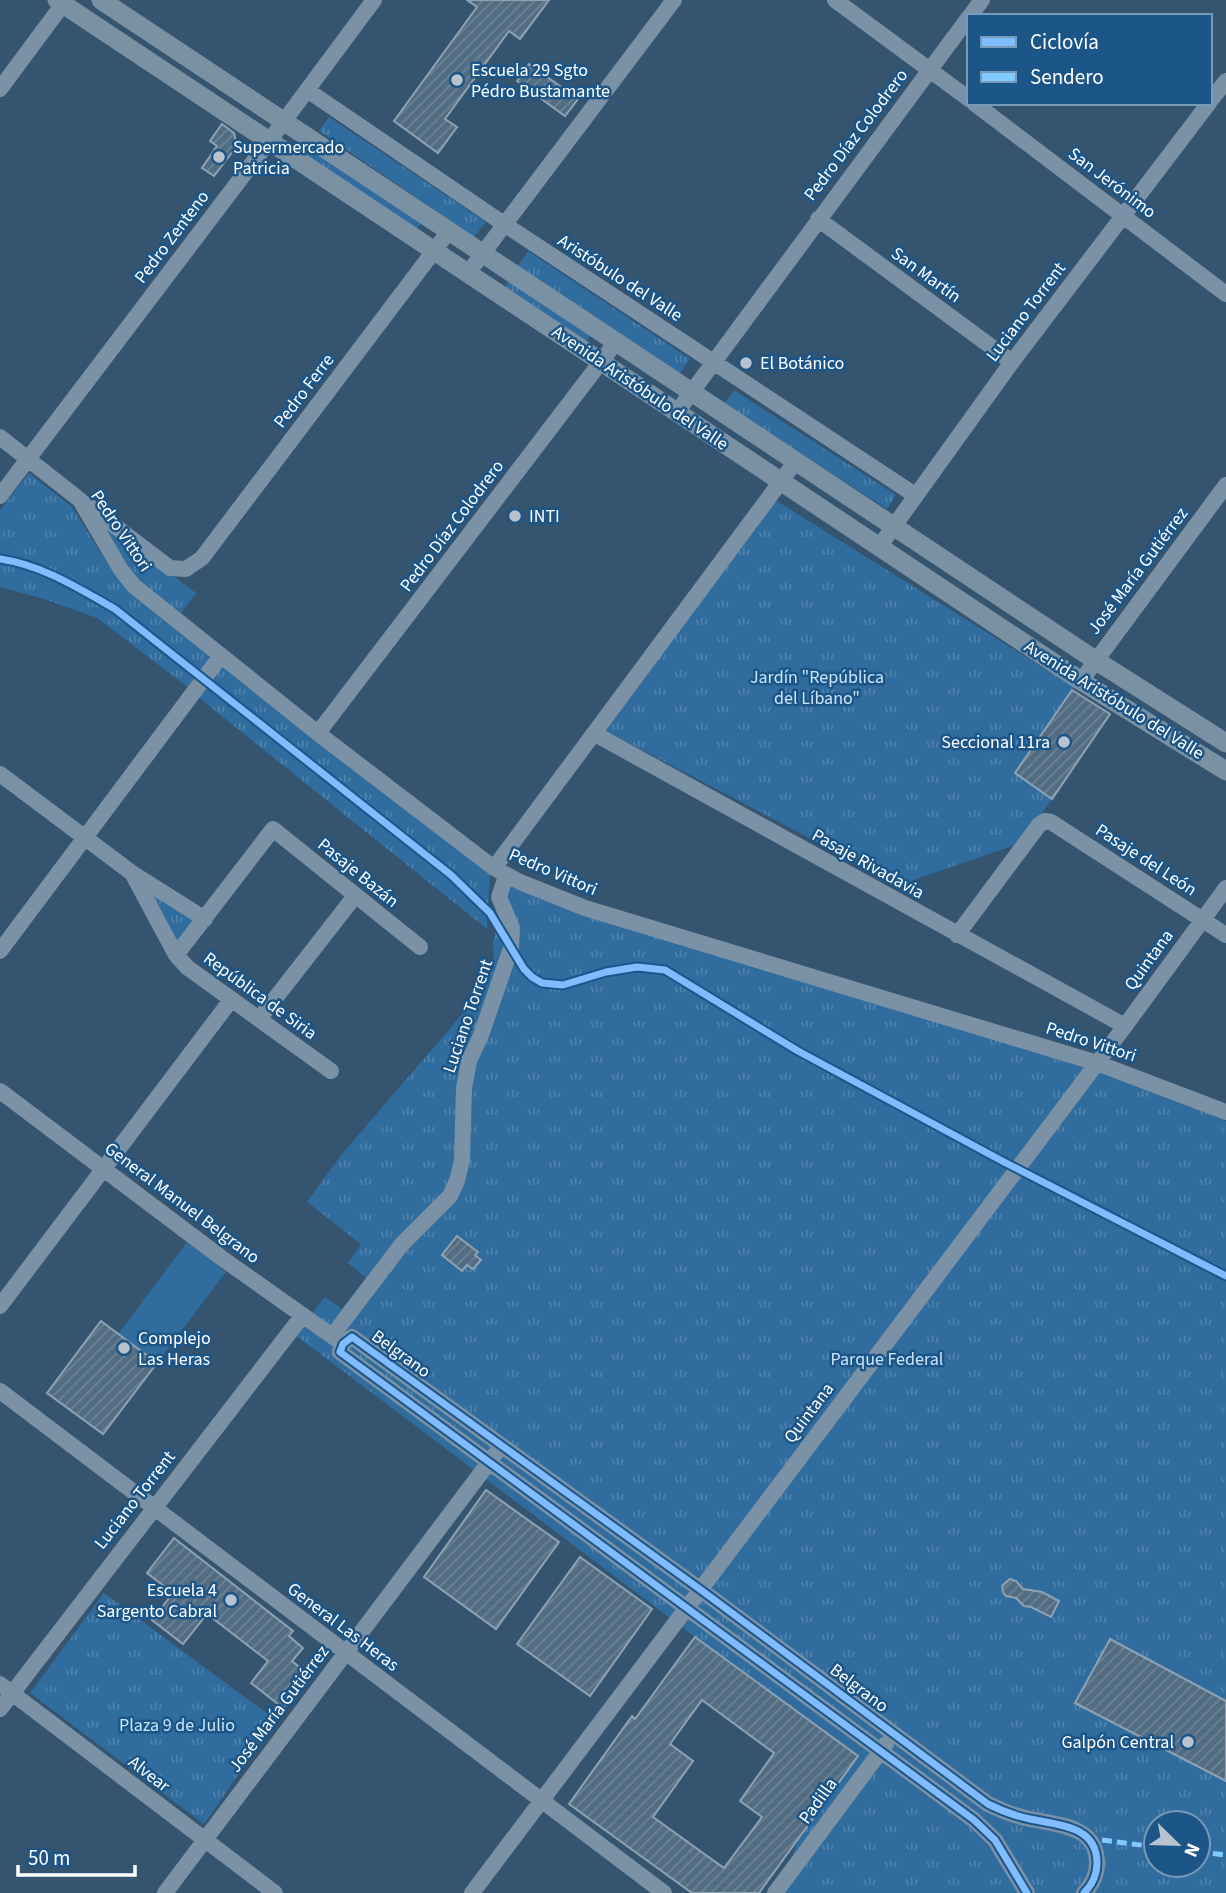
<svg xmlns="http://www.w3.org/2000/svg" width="1226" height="1893" font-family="'Source Sans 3',sans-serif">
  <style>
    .grass { fill: url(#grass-tufts); fill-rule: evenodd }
    .garden { fill: #306c9e }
    .building { fill: url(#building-hatch); stroke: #8fa2b3; stroke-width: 2; fill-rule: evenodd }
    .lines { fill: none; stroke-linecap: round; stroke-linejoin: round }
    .minor { stroke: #7b91a5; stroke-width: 16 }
    .major { stroke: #7a90a3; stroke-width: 19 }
    .quiet { stroke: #80caff; stroke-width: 5; stroke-dasharray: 10 5; stroke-linecap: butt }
    .cycleway-casing { stroke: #1c5688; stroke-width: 11 }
    .cycleway { stroke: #80bcff; stroke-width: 7 }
    .poi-dot { fill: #b8c3cd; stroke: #1c5688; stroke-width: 2.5 }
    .labels { text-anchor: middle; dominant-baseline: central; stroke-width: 5; stroke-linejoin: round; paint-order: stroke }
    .poi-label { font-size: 18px; fill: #fff; stroke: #1c5688; text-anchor: start }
    .street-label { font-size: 18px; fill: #fff; stroke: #1c5688 }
    .park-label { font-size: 18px; fill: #cae4f9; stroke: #1c5688 }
  </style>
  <defs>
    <pattern id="grass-tufts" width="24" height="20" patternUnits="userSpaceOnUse" patternTransform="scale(1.75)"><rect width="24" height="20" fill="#306c9e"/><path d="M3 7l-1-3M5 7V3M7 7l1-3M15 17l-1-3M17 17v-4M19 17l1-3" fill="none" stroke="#4f82ad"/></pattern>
    <pattern id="building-hatch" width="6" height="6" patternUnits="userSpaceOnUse" patternTransform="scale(1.75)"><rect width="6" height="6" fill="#526c82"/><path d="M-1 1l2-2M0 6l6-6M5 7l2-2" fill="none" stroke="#6c8295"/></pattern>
  </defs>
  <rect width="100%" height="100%" fill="#345470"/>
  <!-- grass -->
  <path class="grass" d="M329 117 486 222 474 237 319 131Z
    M311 145 423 221 415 232 303 156Z
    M528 251 690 359 679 374 518 266Z
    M510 279 592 333 585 344 503 290Z
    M734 390 896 495 887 509 724 404Z
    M29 473 72 507 115 576 126 587 213 656 189 688 97 618 44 599 0 587V510Z
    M775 500 1074 687 1015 773 1052 799 1021 843 899 885 606 731Z
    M97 518 196 593 181 613 140 582 128 569Z
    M223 664 490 872 487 929 198 697Z
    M141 880 203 919 176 953Z
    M508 883 538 898 573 910 1116 1077 1226 1121V1893H781L797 1842 858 1756 695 1637 290 1331 314 1311 325 1297 342 1309 366 1278 348 1263 361 1244 307 1202 342 1154 471 1004 494 968 493 942ZM1156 1823H1198V1865H1156Z
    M104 1593 276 1720 204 1824 30 1693Z"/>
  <!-- garden -->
  <path class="garden" d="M187 1242 226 1272 103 1434 47 1393 101 1321 119 1333Z"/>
  <!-- building -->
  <path class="building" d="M467 0H549L520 39 509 31 445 119 457 127 438 153 394 121 477 7Z
    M529 64 578 99 565 116 517 81Z
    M222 124 234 133 237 146 214 176 202 168 217 146 210 141Z
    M1072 690 1110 714 1052 799 1015 773Z
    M457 1236 478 1252 475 1255 481 1260 473 1269 467 1265 462 1271 442 1255Z
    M101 1321 157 1363 103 1434 47 1393Z
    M486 1490 559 1542 496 1629 424 1577Z
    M174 1538 293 1631 289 1636 303 1648 292 1661 309 1675 283 1708 251 1683 268 1661 207 1614 183 1644 152 1620 173 1593 147 1573Z
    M580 1557 652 1609 590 1696 517 1644Z
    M1010 1579 1016 1581 1023 1589 1042 1592 1059 1601 1051 1617 1031 1607 1024 1606 1016 1598 1006 1596 1003 1592 1002 1586Z
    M695 1637 858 1756 759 1893H692L569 1804 632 1716 635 1719ZM702 1700 774 1753 740 1801 762 1817 724 1868 653 1817 693 1761 670 1744Z
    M1110 1639 1226 1701V1781L1075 1703Z"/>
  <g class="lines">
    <!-- minor -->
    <path class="minor" d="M835 0 969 99
      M970 16 982 0
      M0 89 66 0
      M307 90 504 224 915 495
      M1210 101 1226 81
      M974 103 1226 294
      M818 219 1012 362
      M468 273 674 0
      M677 412 969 17
      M0 437 80 500 121 570 134 586 324 738 494 868 520 882 585 908 1097 1063 1226 1112
      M0 496 270 140 374 0
      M86 504 170 568 186 569 202 558 449 231
      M879 547 1012 362 1209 103
      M1081 681 1226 485
      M318 733 616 342
      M595 734 1125 1026
      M0 774 132 873 205 919
      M494 868 796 461
      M132 873 176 955 188 968 331 1071
      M957 935 1039 825 1045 821 1051 822 1226 935
      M0 951 220 657
      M176 955 273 829 420 947
      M259 1019 355 896
      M0 1091 223 1259 339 1341
      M0 1306 231 1000
      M332 1336 402 1244 450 1196 457 1181 462 1160 464 1088 469 1061 481 1035 511 948 512 928 499 897 506 876
      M0 1391 664 1893
      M0 1684 275 1893
      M0 1709 303 1315
      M165 1893 496 1453
      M472 1893 1125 1026 1226 888
      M775 1893 886 1744
      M1027 1893 995 1840 974 1820 340 1352 343 1344 352 1337 701 1590 988 1804C1002 1811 1015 1816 1030 1819 1057 1825 1097 1825 1097 1863 1097 1875 1092 1885 1084 1893"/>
    <!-- major -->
    <path class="major" d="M57 0 1081 681 1226 771
      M101 0 1095 660 1226 743"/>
    <!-- quiet -->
    <path class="quiet" d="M1102 1840 1156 1847
      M1198 1852 1226 1855"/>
    <defs>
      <path id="cycleway" d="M0 559C42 565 78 588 115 609L451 875 490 913 524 969 532 977 542 983 563 985 606 972 637 967 665 970 798 1051 1004 1162 1226 1276
        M1027 1893 995 1840 974 1820 340 1352 343 1344 352 1337 701 1590 988 1804C1002 1811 1015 1816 1030 1819 1057 1825 1097 1825 1097 1863 1097 1875 1092 1885 1084 1893"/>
    </defs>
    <!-- cycleway casing -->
    <use href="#cycleway" class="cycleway-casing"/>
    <!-- cycleway -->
    <use href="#cycleway" class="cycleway"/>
  </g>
  <!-- markers -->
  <g class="poi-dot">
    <circle cx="457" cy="80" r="7"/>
    <circle cx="219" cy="157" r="7"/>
    <circle cx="746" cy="363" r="7"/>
    <circle cx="515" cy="516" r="7"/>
    <circle cx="1064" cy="742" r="7"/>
    <circle cx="124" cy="1348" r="7"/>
    <circle cx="231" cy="1600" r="7"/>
    <circle cx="1188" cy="1742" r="7"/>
  </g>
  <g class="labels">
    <!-- poi labels -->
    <g class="poi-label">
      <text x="471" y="70">Escuela 29 Sgto<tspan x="471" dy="21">Pédro Bustamante</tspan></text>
      <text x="233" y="147">Supermercado<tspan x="233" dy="21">Patricia</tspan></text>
      <text x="760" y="363">El Botánico</text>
      <text x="529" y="516">INTI</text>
      <text x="1050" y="742" text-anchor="end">Seccional 11ra</text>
      <text x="138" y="1338">Complejo<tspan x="138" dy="21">Las Heras</tspan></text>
      <text x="217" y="1590" text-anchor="end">Escuela 4<tspan x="217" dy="21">Sargento Cabral</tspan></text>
      <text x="1174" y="1742" text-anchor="end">Galpón Central</text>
    </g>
    <!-- street labels -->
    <g class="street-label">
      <text transform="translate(856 135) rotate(-53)">Pedro Díaz Colodrero</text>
      <text transform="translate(1112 183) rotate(37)">San Jerónimo</text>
      <text transform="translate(172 237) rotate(-53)">Pedro Zenteno</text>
      <text transform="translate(926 275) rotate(36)">San Martín</text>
      <text transform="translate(620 278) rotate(33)">Aristóbulo del Valle</text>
      <text transform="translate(1026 312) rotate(-53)">Luciano Torrent</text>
      <text transform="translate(640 388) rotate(34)">Avenida Aristóbulo del Valle</text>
      <text transform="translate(304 391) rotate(-53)">Pedro Ferre</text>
      <text transform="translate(452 526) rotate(-53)">Pedro Díaz Colodrero</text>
      <text transform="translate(121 531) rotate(56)">Pedro Vittori</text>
      <text transform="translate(1138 571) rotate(-53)">José María Gutiérrez</text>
      <text transform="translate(1114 700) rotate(32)">Avenida Aristóbulo del Valle</text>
      <text transform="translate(1146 860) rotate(33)">Pasaje del León</text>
      <text transform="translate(868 864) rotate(29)">Pasaje Rivadavia</text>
      <text transform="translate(553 872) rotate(23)">Pedro Vittori</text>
      <text transform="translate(358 873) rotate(39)">Pasaje Bazán</text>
      <text transform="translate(1149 960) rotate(-54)">Quintana</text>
      <text transform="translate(260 996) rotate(36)">República de Siria</text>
      <text transform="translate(468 1016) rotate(-71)">Luciano Torrent</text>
      <text transform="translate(1091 1042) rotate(18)">Pedro Vittori</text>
      <text transform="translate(182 1203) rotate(37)">General Manuel Belgrano</text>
      <text transform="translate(401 1354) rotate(36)">Belgrano</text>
      <text transform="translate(809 1413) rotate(-53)">Quintana</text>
      <text transform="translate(135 1500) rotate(-52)">Luciano Torrent</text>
      <text transform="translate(343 1627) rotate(37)">General Las Heras</text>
      <text transform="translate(859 1688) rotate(37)">Belgrano</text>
      <text transform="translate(279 1709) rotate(-53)">José María Gutiérrez</text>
      <text transform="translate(149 1774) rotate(38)">Alvear</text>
      <text transform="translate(818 1801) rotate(-54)">Padilla</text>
    </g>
    <!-- park labels -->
    <g class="park-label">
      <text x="817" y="677">Jardín "República<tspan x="817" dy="21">del Líbano"</tspan></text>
      <text x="887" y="1359">Parque Federal</text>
      <text x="177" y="1725">Plaza 9 de Julio</text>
    </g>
  </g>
  <!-- legend -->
  <rect x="967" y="14" width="245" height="91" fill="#1c5688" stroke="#779ab8" stroke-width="2"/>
  <rect x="981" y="37" width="35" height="10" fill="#80bcff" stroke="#779ab8" stroke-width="2"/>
  <text x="1030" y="49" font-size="21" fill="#ffffff">Ciclovía</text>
  <rect x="981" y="72" width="35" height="10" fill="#80caff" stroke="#779ab8" stroke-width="2"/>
  <text x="1030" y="84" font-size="21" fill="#ffffff">Sendero</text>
  <!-- north arrow -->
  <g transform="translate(1177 1844) rotate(113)"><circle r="33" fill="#1c5688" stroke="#779ab8" stroke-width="2"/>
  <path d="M0-5L12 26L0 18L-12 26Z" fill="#b8c3cd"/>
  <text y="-10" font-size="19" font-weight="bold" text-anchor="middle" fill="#ffffff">N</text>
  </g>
  <!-- scale -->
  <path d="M18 1865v10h117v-10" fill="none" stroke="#ffffff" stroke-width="3.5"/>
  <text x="28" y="1865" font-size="21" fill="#ffffff" stroke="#1c5688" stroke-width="5" paint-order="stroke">50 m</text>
</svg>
